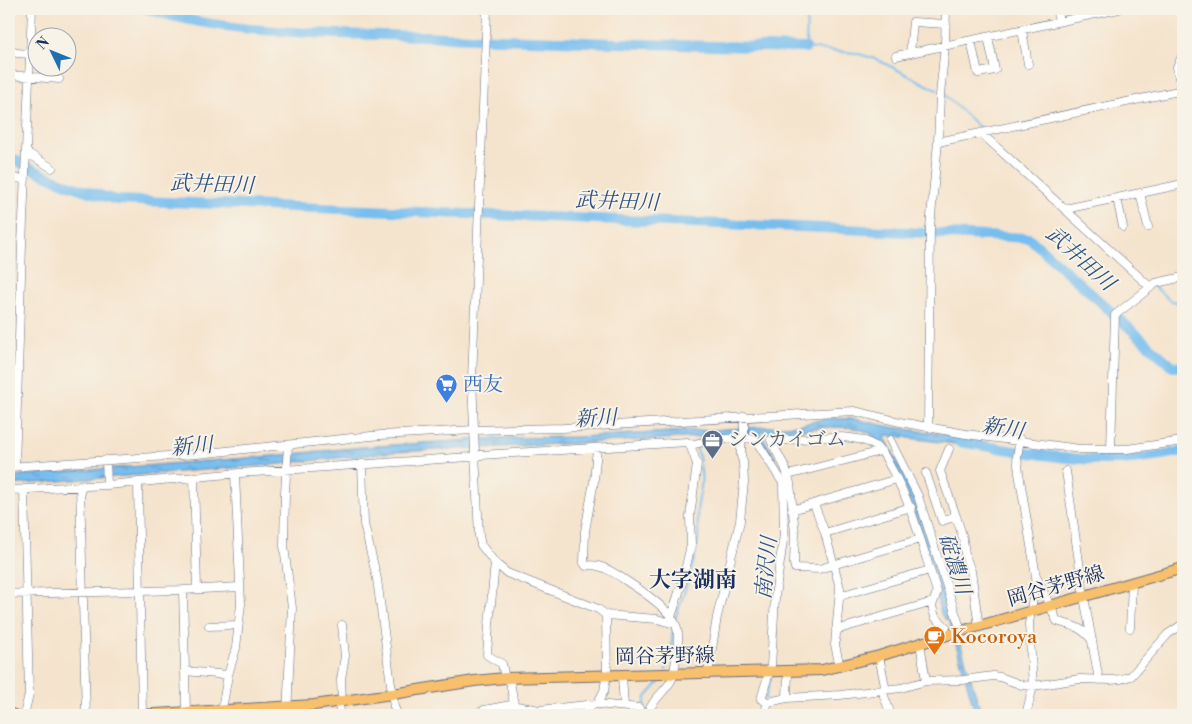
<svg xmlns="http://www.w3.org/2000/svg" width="1192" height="724" font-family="'Libre Bodoni','Noto Serif JP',serif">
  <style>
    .water { fill: url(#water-ripples); stroke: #4976a6 }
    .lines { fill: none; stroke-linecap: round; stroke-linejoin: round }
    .stream { stroke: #77beef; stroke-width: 2 }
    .river { stroke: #77beef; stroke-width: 10 }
    .minor-casing { stroke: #676e85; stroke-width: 9 }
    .major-casing { stroke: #676e85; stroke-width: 12 }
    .minor { stroke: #fff; stroke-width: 8 }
    .major { stroke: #f8bf6c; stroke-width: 10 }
    .labels { text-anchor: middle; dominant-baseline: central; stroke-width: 4; stroke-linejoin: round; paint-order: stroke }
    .shop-label { font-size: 20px; fill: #366cbe; stroke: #f7f3e8; text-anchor: start }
    .service-label { font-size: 20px; fill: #4e5e75; stroke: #f7f3e8; text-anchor: start }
    .street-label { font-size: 20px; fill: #1b2f5e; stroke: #f7f3e8 }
    .food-label { font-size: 20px; fill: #c56008; stroke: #f7f3e8; text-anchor: start }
    .water-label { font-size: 21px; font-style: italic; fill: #325382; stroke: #f7f3e8 }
    .quarter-label { font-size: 22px; font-weight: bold; fill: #1b2f5e; stroke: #f7f3e8 }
  </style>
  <defs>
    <pattern id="water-ripples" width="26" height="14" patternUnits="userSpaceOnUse" patternTransform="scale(1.25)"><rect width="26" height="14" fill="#77beef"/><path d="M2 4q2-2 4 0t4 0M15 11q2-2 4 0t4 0" fill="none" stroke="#619bc5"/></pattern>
  </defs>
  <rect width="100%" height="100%" fill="#f7f3e8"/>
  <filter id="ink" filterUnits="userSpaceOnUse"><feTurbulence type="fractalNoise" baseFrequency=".02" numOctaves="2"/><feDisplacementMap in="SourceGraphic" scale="10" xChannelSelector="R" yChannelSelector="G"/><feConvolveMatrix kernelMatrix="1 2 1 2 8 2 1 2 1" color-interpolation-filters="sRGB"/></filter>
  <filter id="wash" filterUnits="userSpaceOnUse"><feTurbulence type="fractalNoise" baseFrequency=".0096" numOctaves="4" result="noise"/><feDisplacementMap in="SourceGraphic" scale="20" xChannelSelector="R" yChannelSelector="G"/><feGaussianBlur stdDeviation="1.12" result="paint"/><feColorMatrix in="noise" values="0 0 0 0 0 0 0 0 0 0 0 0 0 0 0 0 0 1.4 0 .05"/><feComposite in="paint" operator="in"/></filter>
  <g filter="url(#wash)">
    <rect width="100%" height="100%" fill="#f5e4cd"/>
    <!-- water -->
    <path class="water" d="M828 418 855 419 891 427 972 438 969 446 887 435 885 437 919 506 982 715H976L950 624 942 616 937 600 940 594C931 562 897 445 867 432 841 420 789 434 760 432L775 458 773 461 757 436 753 433 684 438 396 452 271 465 9 485V476L272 456 362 447 499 438 578 437 798 425Z"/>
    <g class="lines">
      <!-- stream -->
      <path class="stream" d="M807 9 806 48 855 53 876 59 937 90
        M151 10 152 9
        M944 94 982 130
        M1155 287 1169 300 1183 304
        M9 291H13
        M696 446 700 461
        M773 459 782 474
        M784 561 787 538
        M675 619C684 593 695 565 698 538 699 529 697 520 697 511 699 493 704 485 700 465
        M774 667 777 632
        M666 670 671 652 673 626
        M765 699 772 674
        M643 713 646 697 664 677"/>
      <!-- river -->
      <path class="river" d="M147 9C232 36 332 33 421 36 549 41 677 46 806 48
        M9 156C43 177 79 190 117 200L823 228 1029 238 1173 367 1183 366
        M959 442C1008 449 1057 460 1107 460 1133 460 1158 456 1183 451"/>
    </g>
  </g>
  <g filter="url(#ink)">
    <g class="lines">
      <defs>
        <path id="minor" d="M487 9 472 379 475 453 479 536 481 545 495 563 507 573 598 609 606 615 657 619 671 623V617L682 583 691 545 690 516 697 464 690 445
          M1056 9 1059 21
          M1022 30 1028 64
          M971 41 978 73 995 70 988 37
          M9 50 17 53 30 54
          M910 53 913 22 946 24
          M896 56 1119 9
          M9 75 59 79
          M1181 90 1177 67 1183 54
          M981 133 1149 286
          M938 142 1183 90
          M26 152 52 168
          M9 178 25 179
          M1140 193 1148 227
          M1117 198 1123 227
          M1065 209 1183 184
          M928 427 930 227 938 142 940 95 945 45 946 9
          M1020 439 1017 457 1019 473 1036 576 1029 624 1033 686 1026 715
          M890 440 918 496 961 631
          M597 448 594 481 585 531 584 563 586 566C601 562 619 576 631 584 645 593 673 612 677 628 680 638 677 649 676 659 675 666 674 675 671 681 663 694 653 698 647 715
          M949 449 940 471 956 516 963 538 965 555 971 571 979 627
          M1111 449 1115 315 1156 283 1183 277
          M106 460 107 485
          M362 464 364 524 377 579 394 707 398 715
          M15 466 22 244 32 9
          M9 467 197 454 381 435 474 430 563 428 836 412 854 411 900 422 966 434 1080 449H1127L1183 441
          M1066 471 1084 597 1099 680
          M926 473 942 521 956 516
          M788 475 881 451
          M194 478 197 589
          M138 482 142 715
          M80 485 86 715
          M9 490 107 485 240 473 469 457 481 455 687 442 690 445C710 440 734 437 755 439L783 483 784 534 775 597 771 666 761 699 768 702 764 715
          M814 504 825 533 840 588 835 645 840 667
          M792 510 897 479
          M825 533 911 507
          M920 539 819 569 795 568 794 563 795 533 790 483 785 467 773 445 771 440C798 442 824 434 851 438 862 439 873 443 881 451 885 455 888 463 891 468 913 506 923 550 937 592L932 606 935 617 946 627 944 636
          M495 563 489 625 487 655 502 664 505 678 510 682 516 715
          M1036 576 1057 621C1074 627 1079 625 1092 640
          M183 590 186 712
          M9 594 183 590 240 587
          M839 596 930 570
          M606 615 607 672 604 691 597 704 639 708 640 715
          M342 625 345 656 341 679 342 701
          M209 626 238 625
          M1130 628 1132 583
          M836 630 933 602
          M920 643 926 681
          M879 656 885 686 884 696 891 715
          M185 671 228 675
          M788 672 787 698 840 695 901 688 926 681 963 680 993 676 1000 677 1022 685 1033 686 1080 679 1111 680 1121 679 1131 676 1168 634 1183 624
          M708 674 717 617 740 521 744 482 743 462 741 456V441L744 436V416
          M622 676 624 706
          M338 702 341 715
          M768 702 787 698
          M589 705V715
          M24 715 29 694 24 489
          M221 715 228 675 236 648 241 604 235 475
          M287 715 292 608 284 546 285 492 288 445
          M475 715 484 710 511 705 539 710 597 704"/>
        <path id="major" d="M9 713 14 715
          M136 715 314 705 399 693 474 681 505 678 822 670 879 656 944 636 1183 568"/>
      </defs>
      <!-- minor casing -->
      <use href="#minor" class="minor-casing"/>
      <!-- major casing -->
      <use href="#major" class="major-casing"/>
      <!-- minor -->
      <use href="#minor" class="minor"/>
      <!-- major -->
      <use href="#major" class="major"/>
    </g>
  </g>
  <!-- icons -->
  <defs>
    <symbol id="supermarket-pin" viewBox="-11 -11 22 30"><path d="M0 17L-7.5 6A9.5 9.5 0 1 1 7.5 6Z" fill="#3f7fe0" stroke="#f7f3e8"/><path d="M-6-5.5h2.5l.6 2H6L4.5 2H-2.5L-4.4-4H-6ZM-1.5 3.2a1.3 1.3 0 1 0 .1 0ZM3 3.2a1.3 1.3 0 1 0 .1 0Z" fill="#fff"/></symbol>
    <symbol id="office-pin" viewBox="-11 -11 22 30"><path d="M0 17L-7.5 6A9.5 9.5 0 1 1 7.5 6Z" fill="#5c6f8a" stroke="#f7f3e8"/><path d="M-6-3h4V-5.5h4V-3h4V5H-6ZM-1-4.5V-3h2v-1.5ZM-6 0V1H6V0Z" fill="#fff"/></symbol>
    <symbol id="cafe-pin" viewBox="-11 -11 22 30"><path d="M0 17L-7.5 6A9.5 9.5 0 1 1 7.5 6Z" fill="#e8710a" stroke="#f7f3e8"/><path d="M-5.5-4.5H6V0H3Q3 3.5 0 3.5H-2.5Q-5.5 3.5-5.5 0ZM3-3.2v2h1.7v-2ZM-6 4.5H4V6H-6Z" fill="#fff"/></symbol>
  </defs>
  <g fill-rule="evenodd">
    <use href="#supermarket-pin" x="434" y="372" width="25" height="34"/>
    <use href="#office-pin" x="700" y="428" width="25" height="34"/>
    <use href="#cafe-pin" x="922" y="624" width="25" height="34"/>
  </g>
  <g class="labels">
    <!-- shop labels -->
    <g class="shop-label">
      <text x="463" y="385">西友</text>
    </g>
    <!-- service labels -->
    <g class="service-label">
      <text x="728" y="440">シンカイゴム</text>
    </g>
    <!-- street labels -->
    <g class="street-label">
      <text transform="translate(1056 587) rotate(-16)">岡谷茅野線</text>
      <text transform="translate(665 657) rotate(-1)">岡谷茅野線</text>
    </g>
    <!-- food labels -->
    <g class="food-label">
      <text x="951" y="637">Kocoroya</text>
    </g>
    <!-- water labels -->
    <g class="water-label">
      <text transform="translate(212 185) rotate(2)">武井田川</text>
      <text transform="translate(617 202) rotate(2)">武井田川</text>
      <text transform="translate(1080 259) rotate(42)">武井田川</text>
      <text transform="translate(596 419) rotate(-3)">新川</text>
      <text transform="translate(1003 429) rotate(9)">新川</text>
      <text transform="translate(192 447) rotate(-5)">新川</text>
      <text transform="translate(954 564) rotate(73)">碇濃川</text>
      <text transform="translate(767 568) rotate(-84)">南沢川</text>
    </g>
    <!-- quarter labels -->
    <g class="quarter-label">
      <text x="693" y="580">大字湖南</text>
    </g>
  </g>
  <!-- margin -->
  <rect width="1192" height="724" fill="none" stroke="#f7f3e8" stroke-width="30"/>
  <!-- north arrow -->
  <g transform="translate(52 52) rotate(313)"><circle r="24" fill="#f7f3e8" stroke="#9fa5b1"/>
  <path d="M0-4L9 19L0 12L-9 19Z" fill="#1f6fb2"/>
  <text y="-8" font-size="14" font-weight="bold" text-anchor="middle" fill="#1b2f5e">N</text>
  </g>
</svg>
